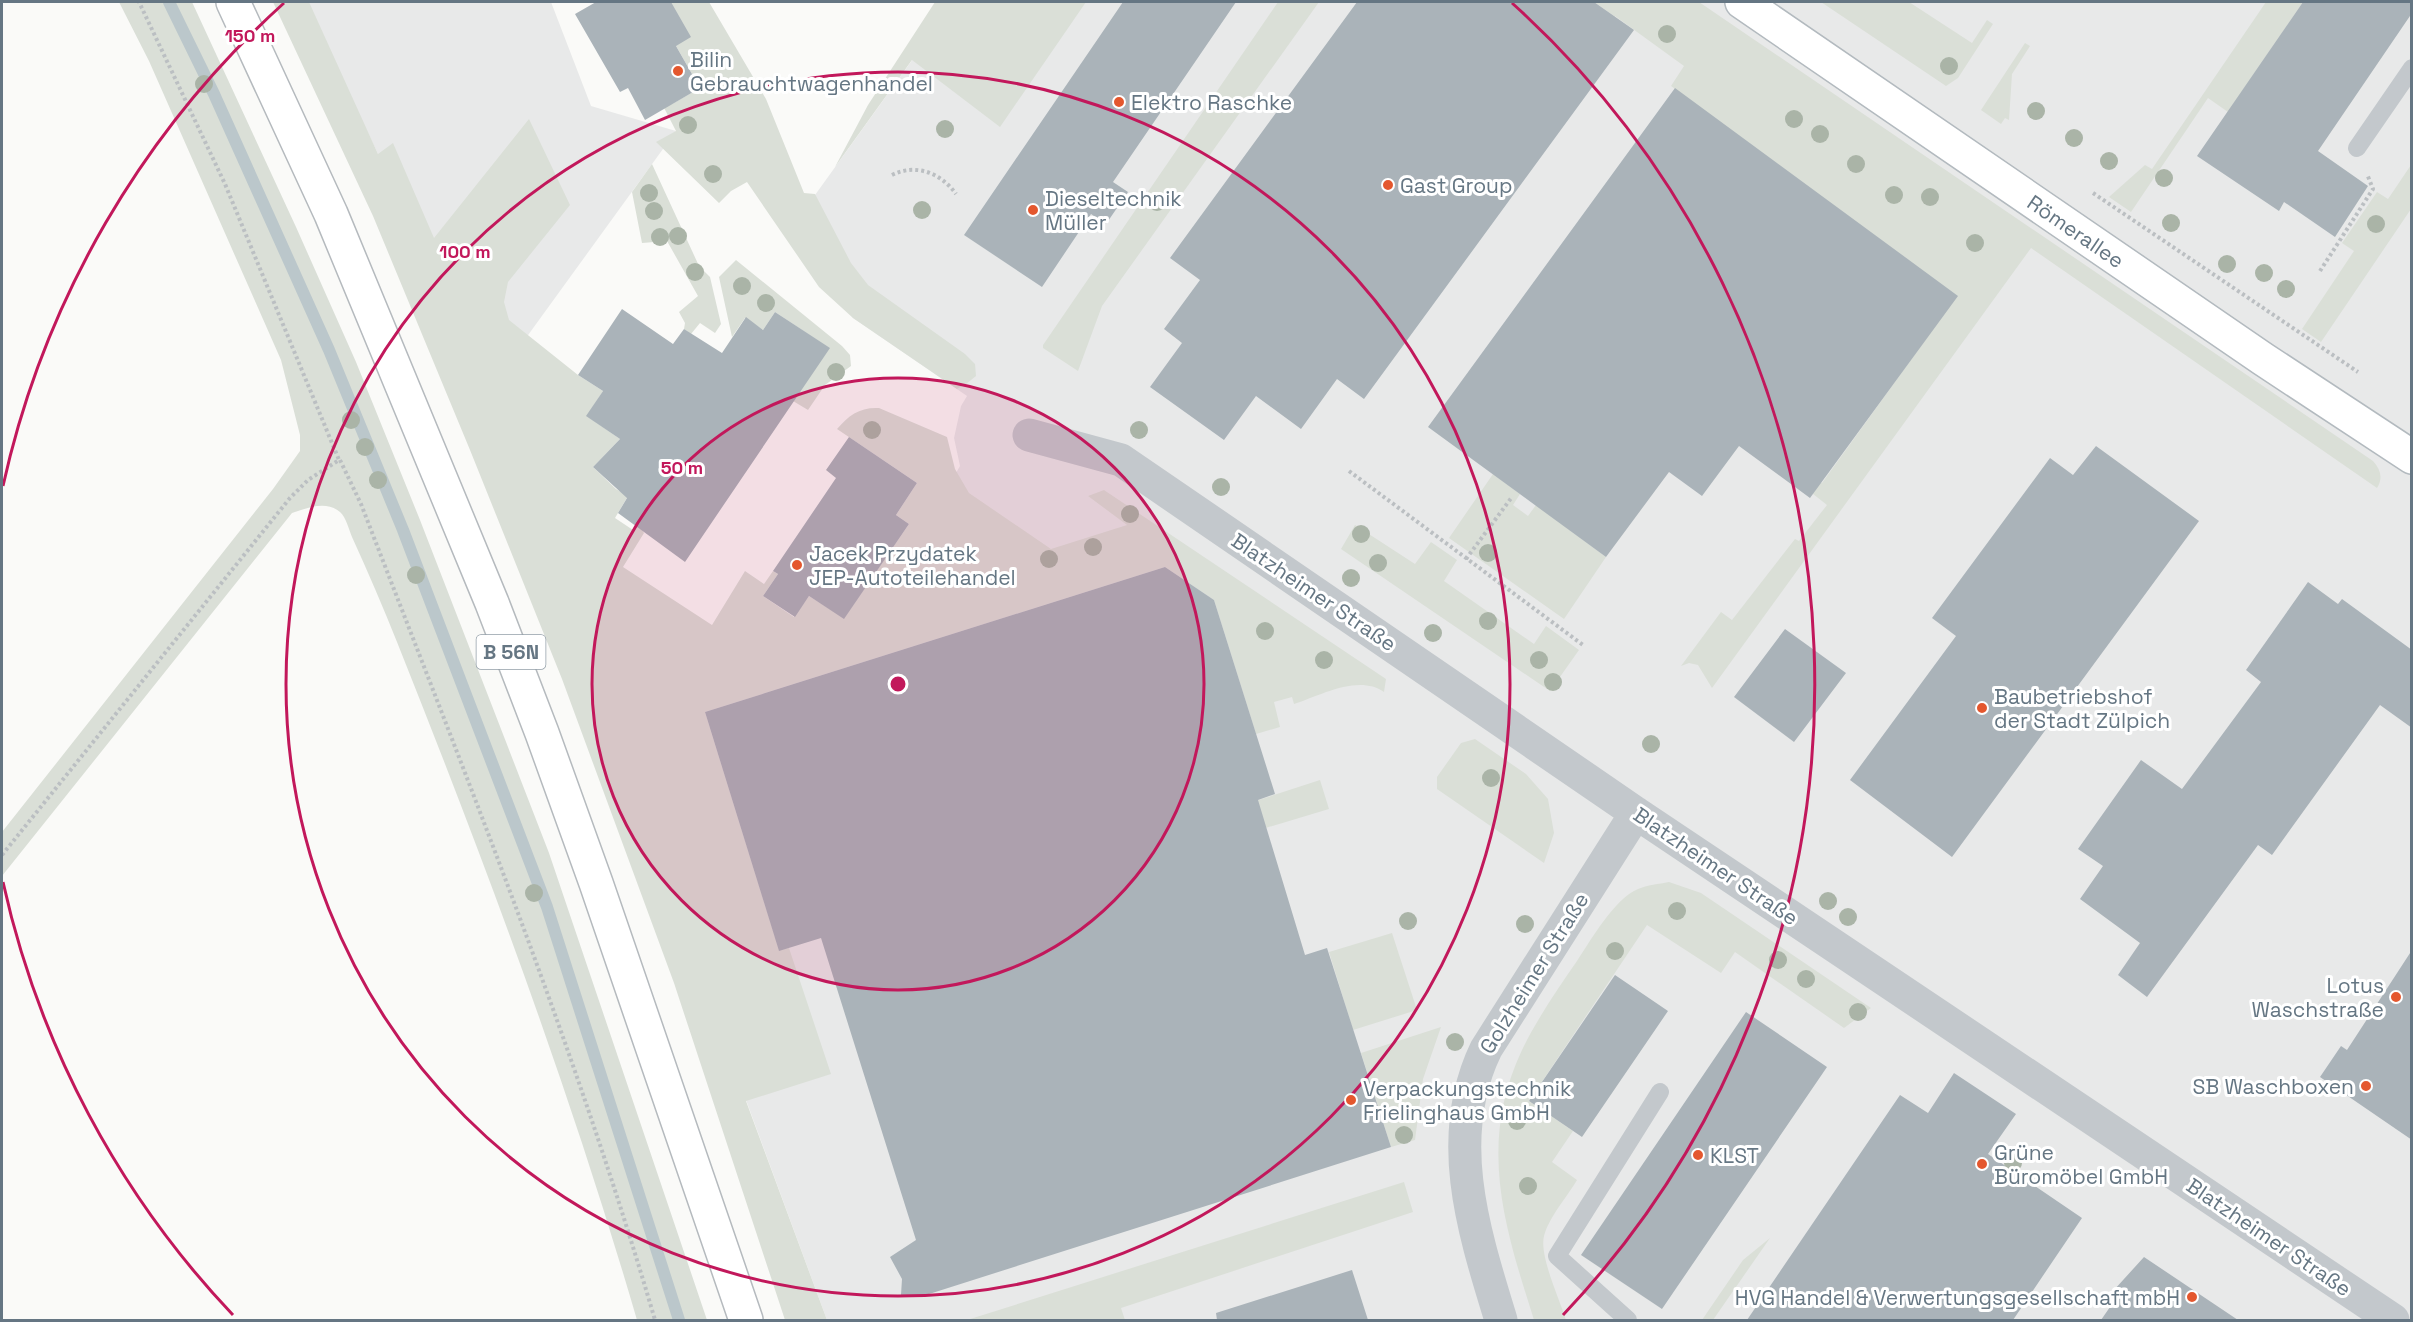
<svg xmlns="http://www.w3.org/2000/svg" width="2413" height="1322" font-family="'Space Grotesk',sans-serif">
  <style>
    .built { fill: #e8e9e9 }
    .green { fill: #dadfd7 }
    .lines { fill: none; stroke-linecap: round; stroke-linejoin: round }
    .stream { stroke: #bbc7cb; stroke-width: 12 }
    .building { fill: #aab3b9 }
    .secondary-casing { stroke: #b3babf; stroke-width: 36 }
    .primary-casing { stroke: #b5babe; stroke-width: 36 }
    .path { stroke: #bbbfc2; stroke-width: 4; stroke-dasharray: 3 3; stroke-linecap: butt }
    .lane { stroke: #c3c8cc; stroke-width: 18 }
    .street { stroke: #c3c8cc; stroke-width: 33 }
    .secondary { stroke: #fff; stroke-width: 33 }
    .primary { stroke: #fff; stroke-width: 33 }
    .tree { fill: #aab4a7 }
    .ring { fill: none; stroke: #c2185b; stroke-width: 3 }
    .poi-dot { fill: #e4572e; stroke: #fff; stroke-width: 2 }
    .labels { text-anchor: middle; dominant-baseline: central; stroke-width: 6; stroke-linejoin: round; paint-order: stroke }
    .shield { fill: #fff; stroke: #939fa8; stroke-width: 1.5 }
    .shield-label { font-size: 20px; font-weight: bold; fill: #657683 }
    .poi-label { font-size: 21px; fill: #657683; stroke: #fff; text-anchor: start }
    .street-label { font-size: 21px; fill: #657683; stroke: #fff }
    .centre { fill: #c2185b; stroke: #fff; stroke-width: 3 }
    .ring-label { font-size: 18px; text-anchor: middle; font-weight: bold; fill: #c2185b; stroke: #fff; stroke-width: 6; stroke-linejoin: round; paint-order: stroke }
  </style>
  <rect width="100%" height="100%" fill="#fafaf8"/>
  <!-- built -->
  <path class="built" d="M305 2H551L591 106 676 131 510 360 635 685 876 610 960 466 954 438 961 406 967 396 853 318 797 220 954 2H2411V1320H827L746 1100 378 154Z"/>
  <!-- green -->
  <path class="green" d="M119 2H192L296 227 356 362 420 520 549 853 707 1320H637C570 1090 486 865 397 642 383 607 368 572 352 537 349 530 346 517 340 512 326 500 307 508 292 513L2 876V832L273 489 300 451V435L281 360 149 61Z
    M273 2H309L378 154 393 143 434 238 529 119 570 205 508 282 504 302 509 320 578 375 603 391 587 416 620 439 593 467 616 489 628 496 615 518 633 530 638 523 644 533 623 567 712 625 745 571 764 584 773 571 778 574 763 596 794 617 809 596 844 618 909 524 896 515 917 483 837 429C849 415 860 407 879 408L947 437 955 469 969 493 1051 549 1127 525 1088 496 1104 490 1386 679 1384 692C1359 674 1321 695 1294 704L1292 697 1274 702 1280 727 1256 734 1214 600 1165 567 705 712 779 950 789 948 831 1074 746 1101 827 1320H785L674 983 562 679 470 450 373 216Z
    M651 2H709L766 99 804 193 815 194 851 263 868 285 965 354 975 364 976 376 966 384 957 389 853 318 819 287 747 182 731 191 719 203 656 142 676 131 660 100 672 104 700 88Z
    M935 2H1086L1000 127 912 60 835 167 868 105Z
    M1278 2H1319L1102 306 1078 371 1043 348V345Z
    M1594 2H1699L2373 461C2381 470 2383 478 2377 488L2031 248 1712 688 1698 665 1689 663 1681 666 1721 612 1732 620 1795 539 1799 541 1827 505 1808 490 1815 479 1822 483 1957 296 1671 86 1684 66 1615 16 1600 37 1614 16Z
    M1821 2H1909L1972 43 1987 20 1993 24 1958 78 1946 86Z
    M2266 2H2303L2228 112 2208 98 2131 212 2109 197 2145 165 2152 169Z
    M2025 43 2030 46 2012 74 2009 120 2005 118 2001 124 1981 110Z
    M652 164 699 266 710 277 721 324 715 333 700 323 691 334 684 329 685 323 679 312 698 296 667 241 642 243 632 192Z
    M2411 165V209L2321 342 2302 329 2354 251 2342 243 2377 192 2388 199Z
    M736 260 842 346 850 355 851 366 825 385 808 410 793 401 829 348 775 312 763 330 745 318 732 337 719 277Z
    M1493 474 1520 494 1513 505 1528 516 1536 505 1606 557 1564 619 1449 538Z
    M1355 525 1415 564 1431 542 1457 560 1444 581 1534 644 1546 626 1579 650 1550 691 1341 549Z
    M1475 739 1526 774 1548 799 1554 833 1544 863 1437 789V777L1461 743Z
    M1320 780 1329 809 1242 835 1234 808Z
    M1669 882 1701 893 1871 1008 1844 1028 1735 952 1721 973 1647 925 1529 1101 1573 1131 1552 1162 1577 1180C1567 1197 1549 1217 1544 1236 1539 1256 1560 1300 1566 1320H1534C1505 1228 1477 1145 1522 1050 1537 1019 1557 990 1577 961 1591 940 1614 899 1638 889 1647 885 1659 884 1669 882Z
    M1392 933 1417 1010 1353 1030 1329 952Z
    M1441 1027 1423 1079 1415 1140 1391 1147 1361 1053Z
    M1404 1182 1413 1212 1121 1308 1125 1320H967Z
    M1770 1238 1713 1320H1702L1743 1260Z"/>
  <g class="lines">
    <!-- stream -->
    <path class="stream" d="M169 2 214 94 329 350 403 530 547 907 679 1320"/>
  </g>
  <!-- building -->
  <path class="building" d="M596 2H671L691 37 676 46 700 88 645 120 628 88 620 92 575 14Z
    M1123 2H1236L1113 182 1128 192 1106 224 1091 214 1042 287 964 235Z
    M1357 2H1594L1634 30 1364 399 1337 379 1301 429 1256 396 1224 440 1150 387 1182 343 1164 329 1200 280 1170 258Z
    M2303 2H2412V13L2318 151 2368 186 2335 237 2284 202 2279 211 2197 156Z
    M1675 88 1958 296 1810 498 1739 446 1702 496 1669 472 1606 557 1428 427Z
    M622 309 673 344 684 329 722 353 746 317 763 330 775 312 830 348 685 562 618 513 627 498 593 467 620 439 586 416 603 391 578 375Z
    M849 437 917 483 896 515 909 524 844 619 809 596 795 617 763 596 778 574 773 571 836 478 826 470Z
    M2096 446 2199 521 1952 857 1850 780 1956 636 1932 618 2050 458 2073 475Z
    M1165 567 1214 600 1275 794 1258 800 1305 955 1327 948 1391 1147 926 1295H901L902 1279 890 1257 916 1240 821 938 779 951 705 712Z
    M2308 582 2338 604 2342 599 2412 650V728L2380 705 2272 855 2258 845 2147 997 2118 975 2140 943 2080 899 2103 866 2078 849 2141 760 2182 789 2261 682 2246 670Z
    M1785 629 1846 673 1794 742 1734 697Z
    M2412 950V1140L2320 1077 2341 1046 2347 1050Z
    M1615 975 1668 1011 1582 1137 1529 1101Z
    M1746 1012 1827 1067 1662 1309 1581 1255Z
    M1954 1073 2016 1114 1988 1154 2082 1218 2013 1320H1747L1900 1095 1928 1113Z
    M2144 1257 2238 1320H2101L2110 1307 2105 1304 2114 1290Z
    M1352 1270 1368 1320H1217L1216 1313Z"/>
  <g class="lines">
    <defs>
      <g id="secondary">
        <path id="s1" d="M1742 2 2263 359 2412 457"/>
      </g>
      <path id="primary" d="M233 2 331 214 492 603 542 733 596 883 746 1320"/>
    </defs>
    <!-- secondary casing -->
    <use href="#secondary" class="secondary-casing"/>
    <!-- primary casing -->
    <use href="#primary" class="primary-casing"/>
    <!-- path -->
    <path class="path" d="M892 175C916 163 941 173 956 194
      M2093 193 2358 372
      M2320 271 2373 189 2367 174
      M340 460 361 504C465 774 574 1043 655 1320
      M1349 471 1583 645
      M1466 559 1512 497
      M2 855 290 498 308 480 339 460 225 184 139 2"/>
    <!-- lane -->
    <path class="lane" d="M2357 148 2412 68
      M1628 1320 1557 1256 1660 1092"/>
    <!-- street -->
    <path class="street" d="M1029 435 1121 460 1636 813 2393 1320
      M1501 1320C1474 1232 1443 1138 1486 1049L1636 813"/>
    <!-- secondary -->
    <use href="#secondary" class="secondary"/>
    <!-- primary -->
    <use href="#primary" class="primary"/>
  </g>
  <!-- trees -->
  <g class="tree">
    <circle cx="1667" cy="34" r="9"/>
    <circle cx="1949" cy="66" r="9"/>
    <circle cx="204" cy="84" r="9"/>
    <circle cx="2036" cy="111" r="9"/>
    <circle cx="1794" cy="119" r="9"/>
    <circle cx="688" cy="125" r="9"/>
    <circle cx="945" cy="129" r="9"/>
    <circle cx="1820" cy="134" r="9"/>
    <circle cx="2074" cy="138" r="9"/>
    <circle cx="2109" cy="161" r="9"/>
    <circle cx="1856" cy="164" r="9"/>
    <circle cx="713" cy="174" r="9"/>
    <circle cx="2164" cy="178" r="9"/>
    <circle cx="649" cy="193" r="9"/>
    <circle cx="1894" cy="195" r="9"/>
    <circle cx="1930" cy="197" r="9"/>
    <circle cx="1157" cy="202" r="9"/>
    <circle cx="922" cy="210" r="9"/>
    <circle cx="654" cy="211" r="9"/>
    <circle cx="2171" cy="223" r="9"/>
    <circle cx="2376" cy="224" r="9"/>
    <circle cx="678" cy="236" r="9"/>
    <circle cx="660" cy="237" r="9"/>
    <circle cx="1975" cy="243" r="9"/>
    <circle cx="2227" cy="264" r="9"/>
    <circle cx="695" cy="272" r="9"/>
    <circle cx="2264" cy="273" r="9"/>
    <circle cx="742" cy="286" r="9"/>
    <circle cx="2286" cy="289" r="9"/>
    <circle cx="766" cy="303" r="9"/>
    <circle cx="836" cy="372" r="9"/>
    <circle cx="351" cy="420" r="9"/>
    <circle cx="872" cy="430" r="9"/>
    <circle cx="1139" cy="430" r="9"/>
    <circle cx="365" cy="447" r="9"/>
    <circle cx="378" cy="480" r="9"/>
    <circle cx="1221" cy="487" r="9"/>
    <circle cx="1130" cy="514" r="9"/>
    <circle cx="1361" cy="534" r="9"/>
    <circle cx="1093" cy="547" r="9"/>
    <circle cx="1488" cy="553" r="9"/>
    <circle cx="1049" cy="559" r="9"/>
    <circle cx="1378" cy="563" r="9"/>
    <circle cx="416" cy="575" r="9"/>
    <circle cx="1351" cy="578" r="9"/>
    <circle cx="1488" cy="621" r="9"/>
    <circle cx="1265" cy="631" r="9"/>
    <circle cx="1433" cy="633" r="9"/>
    <circle cx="1324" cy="660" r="9"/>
    <circle cx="1539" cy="660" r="9"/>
    <circle cx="1553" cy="682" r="9"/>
    <circle cx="1651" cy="744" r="9"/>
    <circle cx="1491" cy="778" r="9"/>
    <circle cx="534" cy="893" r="9"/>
    <circle cx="1828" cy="901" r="9"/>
    <circle cx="1677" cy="911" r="9"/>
    <circle cx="1848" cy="917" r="9"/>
    <circle cx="1408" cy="921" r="9"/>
    <circle cx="1525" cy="924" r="9"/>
    <circle cx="1615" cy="951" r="9"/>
    <circle cx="1778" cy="960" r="9"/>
    <circle cx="1806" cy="979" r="9"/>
    <circle cx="1858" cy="1012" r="9"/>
    <circle cx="1455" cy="1042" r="9"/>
    <circle cx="1517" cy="1121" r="9"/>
    <circle cx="1404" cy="1135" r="9"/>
    <circle cx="2013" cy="1163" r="9"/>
    <circle cx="1528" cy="1186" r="9"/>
  </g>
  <!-- distance rings -->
  <circle cx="898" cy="684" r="306" fill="#c2185b" fill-opacity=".12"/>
  <g class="ring">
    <circle cx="898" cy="684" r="306"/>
    <circle cx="898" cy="684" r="612"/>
    <path d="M233 1315A917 917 0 0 1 3 882M3 486A917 917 0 0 1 284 3M1512 3A917 917 0 0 1 1563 1315"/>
  </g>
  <!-- markers -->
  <g class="poi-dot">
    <circle cx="678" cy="71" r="6"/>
    <circle cx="1119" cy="102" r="6"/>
    <circle cx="1388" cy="185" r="6"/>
    <circle cx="1033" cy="210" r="6"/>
    <circle cx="797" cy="565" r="6"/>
    <circle cx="1982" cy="708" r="6"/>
    <circle cx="2396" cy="997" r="6"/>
    <circle cx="2366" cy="1086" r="6"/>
    <circle cx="1351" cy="1100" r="6"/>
    <circle cx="1698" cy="1155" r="6"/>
    <circle cx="1982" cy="1164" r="6"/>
    <circle cx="2192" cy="1297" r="6"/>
  </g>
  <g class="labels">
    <!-- shield labels -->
    <rect class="shield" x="476.5" y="635" width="69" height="34" rx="4.5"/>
    <g class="shield-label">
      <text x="511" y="652">B 56N</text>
    </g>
    <!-- poi labels -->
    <g class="poi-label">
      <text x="690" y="59">Bilin<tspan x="690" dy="24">Gebrauchtwagenhandel</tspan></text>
      <text x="1131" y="102">Elektro Raschke</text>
      <text x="1400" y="185">Gast Group</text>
      <text x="1045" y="198">Dieseltechnik<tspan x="1045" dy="24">Müller</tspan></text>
      <text x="809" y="553">Jacek Przydatek<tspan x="809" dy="24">JEP-Autoteilehandel</tspan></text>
      <text x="1994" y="696">Baubetriebshof<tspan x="1994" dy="24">der Stadt Zülpich</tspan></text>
      <text x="2384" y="985" text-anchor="end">Lotus<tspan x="2384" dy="24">Waschstraße</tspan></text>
      <text x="2354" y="1086" text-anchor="end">SB Waschboxen</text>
      <text x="1363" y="1088">Verpackungstechnik<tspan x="1363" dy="24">Frielinghaus GmbH</tspan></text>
      <text x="1994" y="1152">Grüne<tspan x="1994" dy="24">Büromöbel GmbH</tspan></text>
      <text x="1710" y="1155">KLST</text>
      <text x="2180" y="1297" text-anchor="end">HVG Handel &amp; Verwertungsgesellschaft mbH</text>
    </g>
    <!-- street labels -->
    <g class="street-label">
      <text stroke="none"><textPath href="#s1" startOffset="405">Römerallee</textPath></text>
      <text transform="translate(1314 592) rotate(34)">Blatzheimer Straße</text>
      <text transform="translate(1716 866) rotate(34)">Blatzheimer Straße</text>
      <text transform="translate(1534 973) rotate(-58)">Golzheimer Straße</text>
      <text transform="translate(2269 1237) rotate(34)">Blatzheimer Straße</text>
    </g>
  </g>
  <circle cx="898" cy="684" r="9" class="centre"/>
  <g class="ring-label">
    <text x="250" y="42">150 m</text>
    <text x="465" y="258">100 m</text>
    <text x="682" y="474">50 m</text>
  </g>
  <!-- border -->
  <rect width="2413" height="1322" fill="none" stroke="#657683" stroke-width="6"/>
</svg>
